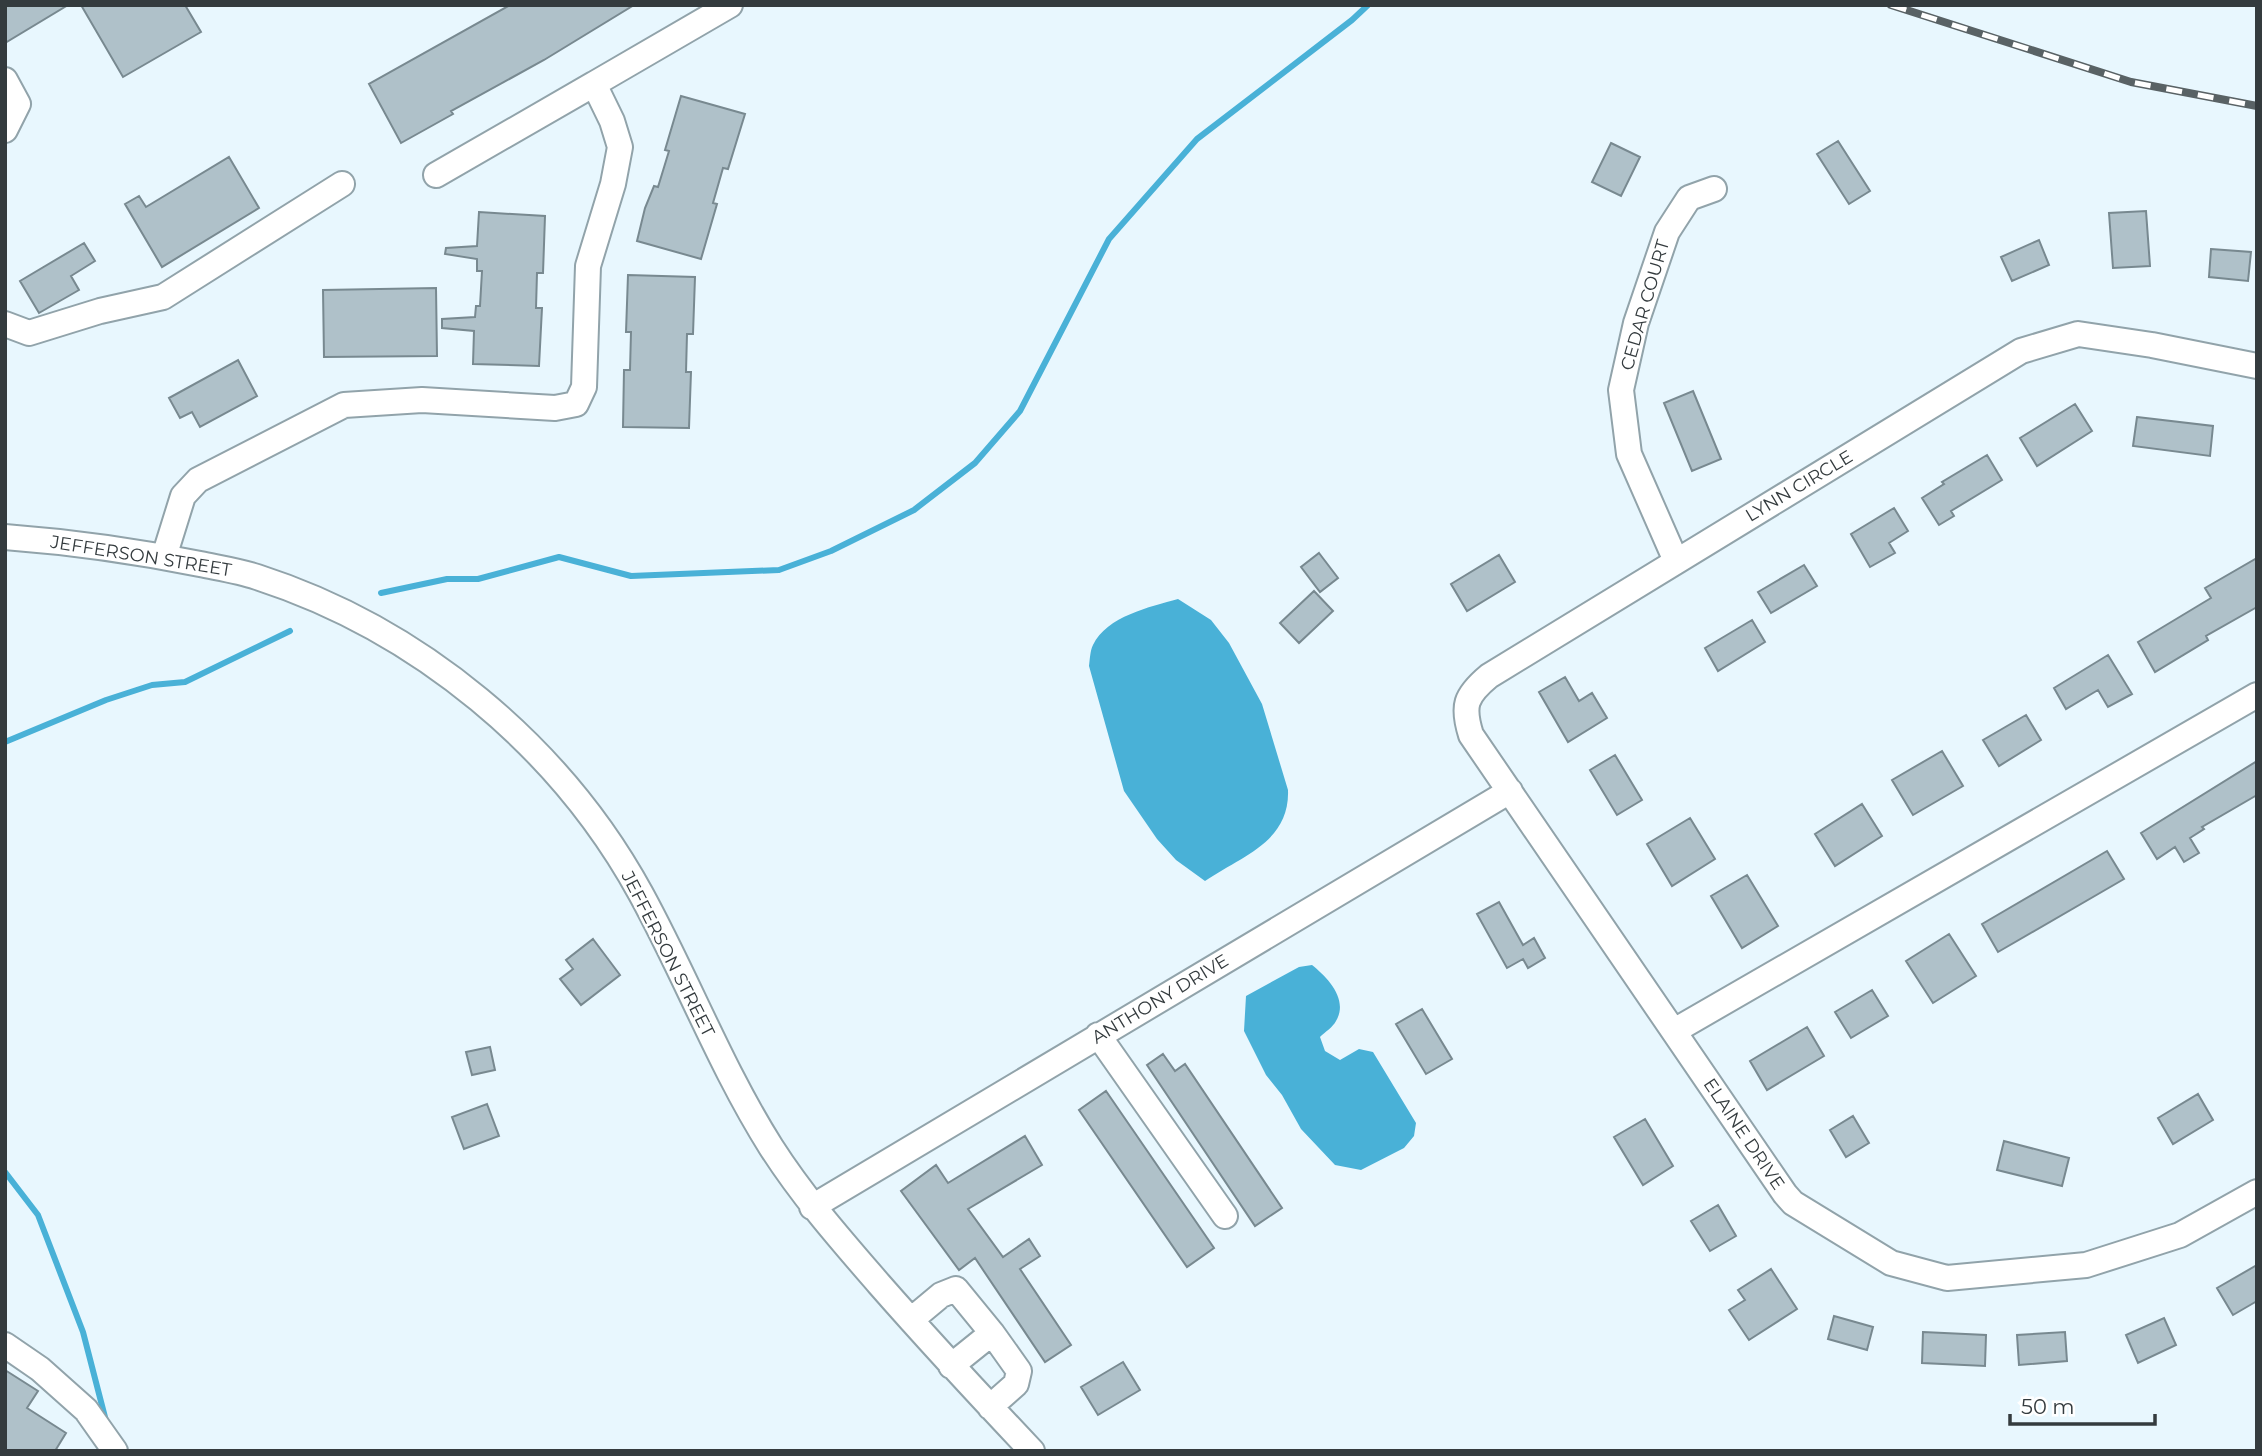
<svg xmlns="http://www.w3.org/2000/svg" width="2262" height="1456" font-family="Montserrat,sans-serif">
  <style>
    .water { fill: #49b1d7 }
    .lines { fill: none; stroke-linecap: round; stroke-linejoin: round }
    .stream { stroke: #49b1d7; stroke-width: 6 }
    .building { fill: #afc1c9; stroke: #788990; stroke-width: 2 }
    .minor-casing { stroke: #91a3aa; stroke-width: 28 }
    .minor { stroke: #fff; stroke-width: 24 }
    .rail-casing { stroke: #596265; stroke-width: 8 }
    .rail { stroke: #fff; stroke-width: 5; stroke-dasharray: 16; stroke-linecap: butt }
    .labels { text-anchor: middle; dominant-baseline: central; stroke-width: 5; stroke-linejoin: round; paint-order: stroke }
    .street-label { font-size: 18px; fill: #343b3e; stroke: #fff }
  </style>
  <rect width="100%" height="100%" fill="#e8f7fe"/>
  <!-- water -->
  <path class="water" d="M1178 599 1211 620 1229 643 1262 704 1288 790C1290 842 1242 856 1205 881L1176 860 1157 839 1124 791 1089 666C1090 659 1090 651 1093 645 1107 616 1150 607 1178 599Z
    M1312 965C1327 977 1349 999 1336 1021 1333 1027 1325 1032 1320 1037L1325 1051 1340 1060 1359 1049 1373 1052 1416 1123 1414 1136 1404 1148 1361 1170 1335 1165 1301 1129 1282 1095 1266 1075 1244 1031 1246 996 1299 967Z"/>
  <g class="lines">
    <!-- stream -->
    <path class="stream" d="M381 593 447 579H478L559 557 631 576 779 570 831 551 914 510 975 463 1020 411 1109 239 1197 139 1352 20 1368 5
      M5 742 106 700 152 685 185 682 290 631
      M5 1172 38 1215 83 1332 106 1421"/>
  </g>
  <!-- building -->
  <path class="building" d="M5 5H68L5 43Z
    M81 5H185L201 32 123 77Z
    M510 5H634L544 60 451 111 453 114 401 143 369 84Z
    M681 96 745 114 728 169 723 168 713 203 717 204 701 259 637 241 645 208 654 186 658 187 669 151 665 150Z
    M1838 141 1870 191 1849 204 1817 154Z
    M1611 143 1640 157 1621 196 1592 182Z
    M229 157 259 208 162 267 125 204 139 196 146 207Z
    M2146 211 2150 266 2113 268 2109 213Z
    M479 212 545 216 543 273H537L536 308H542L539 366 473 364 474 331 442 328V319L475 317 476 306H480L482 271H477V259L445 254 446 248 477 246Z
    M2039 240 2049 265 2012 281 2001 257Z
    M84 243 95 261 71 276 79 290 39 313 20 281Z
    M2211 249 2251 252 2248 281 2209 277Z
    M628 275 695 277 693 334H687L686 372H691L689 428 623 427 624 370H630L631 332H626Z
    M436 288 437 356 324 357 323 290Z
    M238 360 257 396 200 427 192 412 180 418 169 398Z
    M1693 391 1721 459 1692 471 1664 403Z
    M2075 404 2092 431 2037 466 2020 438Z
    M2137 417 2213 426 2210 456 2133 446Z
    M1987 455 2002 480 1951 511 1954 516 1939 525 1922 498 1944 484 1942 482Z
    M1894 508 1908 531 1889 543 1895 553 1870 567 1851 534Z
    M1319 553 1338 578 1320 592 1301 567Z
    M1499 555 1515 582 1467 611 1451 584Z
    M2257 558V607L2206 636 2208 640 2155 672 2138 642 2211 598 2205 588Z
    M1804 565 1817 586 1771 613 1758 592Z
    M1314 591 1333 611 1299 643 1280 623Z
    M1752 620 1765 642 1718 671 1705 648Z
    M2108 655 2132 694 2108 707 2098 690 2066 709 2054 688Z
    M1565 677 1579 701 1592 693 1607 718 1568 742 1539 692Z
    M2026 715 2041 740 1999 766 1983 740Z
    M1942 751 1963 786 1913 815 1892 780Z
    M1615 755 1642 800 1617 815 1590 770Z
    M2257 761V795L2202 827 2204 829 2190 838 2199 853 2184 862 2175 847 2157 859 2141 833Z
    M1862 804 1882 836 1835 866 1815 834Z
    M1690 818 1715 859 1672 886 1647 844Z
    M2107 851 2124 879 1998 952 1982 924Z
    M1747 875 1778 926 1742 948 1711 896Z
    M1499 902 1523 945 1534 938 1545 958 1528 968 1523 959 1507 968 1477 914Z
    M1949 934 1976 976 1933 1003 1906 961Z
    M593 939 620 975 581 1005 560 979 573 969 566 960Z
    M1872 990 1888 1016 1851 1038 1835 1012Z
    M1422 1009 1452 1059 1426 1074 1396 1024Z
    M1807 1027 1824 1056 1767 1090 1750 1061Z
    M490 1047 495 1070 472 1075 466 1052Z
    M1163 1054 1175 1071 1185 1064 1282 1208 1255 1226 1147 1065Z
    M1106 1091 1214 1248 1187 1267 1079 1110Z
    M2198 1094 2213 1120 2173 1144 2158 1118Z
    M487 1104 499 1136 464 1149 452 1117Z
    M1853 1116 1869 1143 1846 1157 1830 1130Z
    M1645 1119 1673 1166 1643 1185 1614 1137Z
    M1025 1136 1042 1165 968 1209 1003 1257 1029 1239 1040 1256 1020 1269 1071 1345 1045 1362 975 1258 959 1270 901 1191 936 1165 948 1183Z
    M2004 1141 2069 1158 2062 1186 1997 1170Z
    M1718 1205 1736 1236 1710 1251 1691 1221Z
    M2257 1265V1301L2233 1315 2217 1288Z
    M1771 1269 1797 1309 1749 1340 1729 1310 1745 1300 1738 1290Z
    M1834 1316 1873 1327 1867 1350 1828 1339Z
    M2164 1318 2176 1345 2138 1363 2126 1335Z
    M1923 1332 1986 1335 1985 1366 1922 1363Z
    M2065 1332 2067 1361 2019 1365 2017 1335Z
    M1123 1362 1140 1390 1098 1415 1081 1387Z
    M5 1370 38 1391 27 1408 66 1433 55 1451H5Z"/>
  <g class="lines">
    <defs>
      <path id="minor" d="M5 80 18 104 5 130
        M436 175 594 84
        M5 324 29 333 100 311 163 297 342 184
        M2257 366 2152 345 2078 334 2021 351 1489 676C1465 696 1462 706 1471 735L1785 1194 1793 1203 1891 1263 1947 1278 2086 1265 2180 1235 2257 1192
        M5 537C70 542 136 551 200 564 219 568 239 571 257 577 418 629 560 746 641 894 687 978 720 1066 771 1147 803 1197 841 1240 879 1284 929 1341 980 1396 1032 1451
        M164 557 183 496 198 480 344 405 422 400 555 408 576 404 584 387 588 266 613 184 620 147 612 121 594 84 730 5
        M1676 561 1629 454 1621 390 1636 323 1667 232 1689 198 1714 189
        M1674 1031 2257 695
        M1098 1035 1225 1216
        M812 1207 1510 791
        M911 1320 941 1295 956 1289 992 1333
        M5 1345 40 1369 86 1410 115 1451
        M951 1366 992 1333 1019 1371 1016 1384 990 1407"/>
    </defs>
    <!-- minor casing -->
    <use href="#minor" class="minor-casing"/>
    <!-- minor -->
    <use href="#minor" class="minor"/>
    <defs>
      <path id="rail" d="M1891 5 2131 82 2257 106"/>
    </defs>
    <!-- rail casing -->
    <use href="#rail" class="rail-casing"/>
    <!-- rail -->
    <use href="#rail" class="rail"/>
  </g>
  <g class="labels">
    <!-- street labels -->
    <g class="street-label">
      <text transform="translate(1645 305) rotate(-74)">CEDAR COURT</text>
      <text transform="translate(1799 486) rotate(-31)">LYNN CIRCLE</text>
      <text transform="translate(141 556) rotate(9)">JEFFERSON STREET</text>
      <text transform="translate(668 954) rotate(63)">JEFFERSON STREET</text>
      <text transform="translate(1160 999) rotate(-31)">ANTHONY DRIVE</text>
      <text transform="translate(1744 1134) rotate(56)">ELAINE DRIVE</text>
    </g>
  </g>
  <!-- border -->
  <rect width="2262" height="1456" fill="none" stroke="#343b3e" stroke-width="14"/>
  <!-- scale -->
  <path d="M2010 1414v10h145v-10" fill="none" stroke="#343b3e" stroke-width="3.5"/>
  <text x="2021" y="1414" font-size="21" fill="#343b3e" stroke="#ffffff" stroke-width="5" paint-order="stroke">50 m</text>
</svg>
